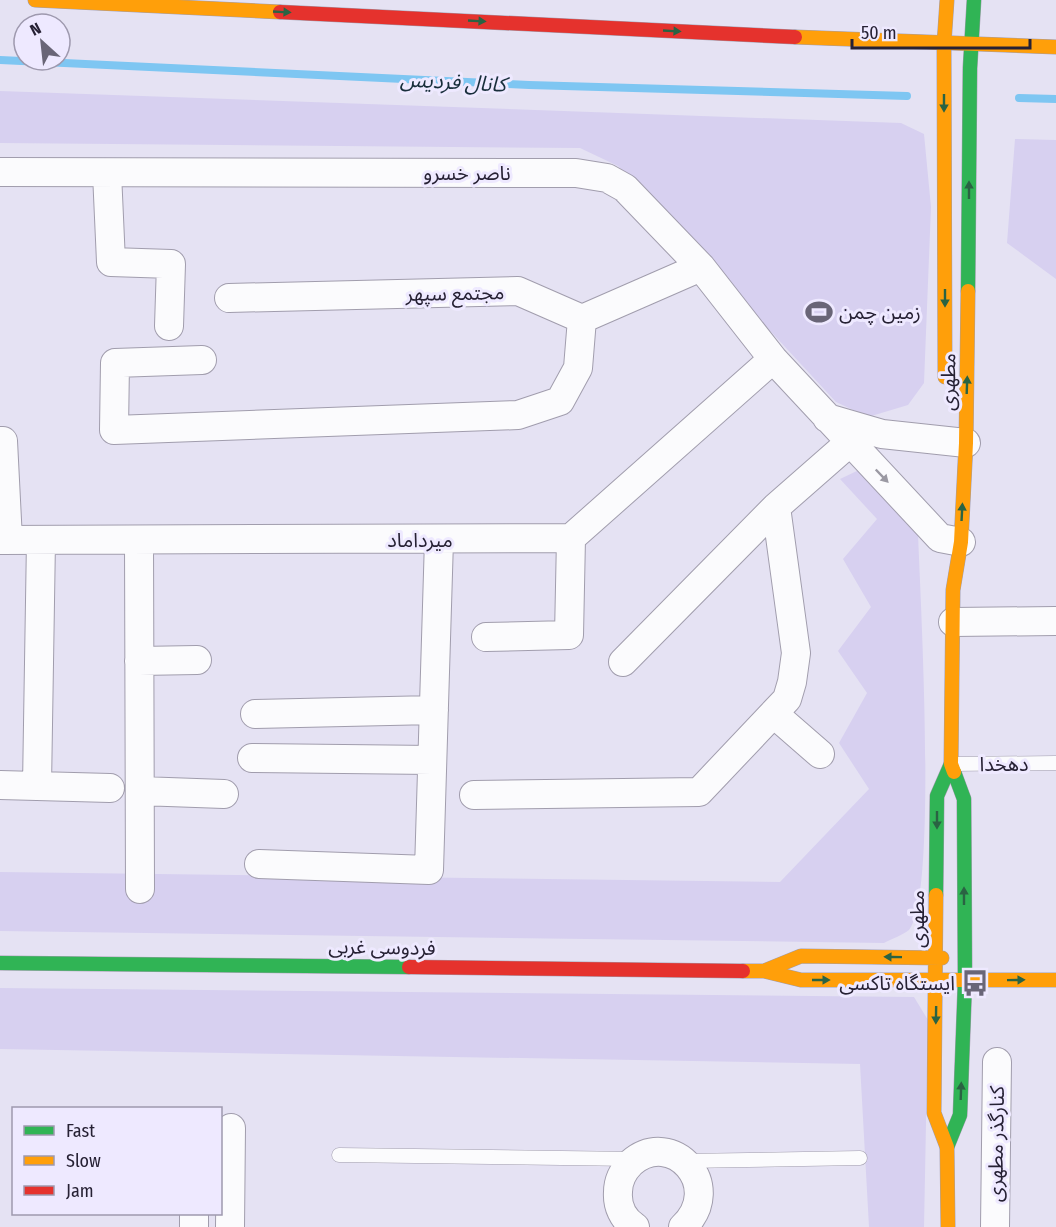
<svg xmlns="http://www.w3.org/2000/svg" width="1056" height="1227" font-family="'Fira Sans Condensed','Noto Sans Arabic',sans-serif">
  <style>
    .green { fill: #d7d0f0 }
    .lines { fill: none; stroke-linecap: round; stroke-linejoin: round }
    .stream { stroke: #7ec6f2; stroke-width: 8 }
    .lane-casing { stroke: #a19dad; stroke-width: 15 }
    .street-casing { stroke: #a19dad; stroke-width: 30 }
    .fast-casing { stroke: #a19dad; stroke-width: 15 }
    .slow-casing { stroke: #a19dad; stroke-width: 15 }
    .jam-casing { stroke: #a19dad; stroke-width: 15 }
    .lane { stroke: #fbfbfd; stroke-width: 14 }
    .street { stroke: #fbfbfd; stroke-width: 28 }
    .fast { stroke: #30b455; stroke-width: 14 }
    .slow { stroke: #ff9f0a; stroke-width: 14 }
    .jam { stroke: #e5322d; stroke-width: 14 }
    .oneway { fill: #2a6343 }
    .oneway2 { fill: #9b99a3 }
    .labels { text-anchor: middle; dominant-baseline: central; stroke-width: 6; stroke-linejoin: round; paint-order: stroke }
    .street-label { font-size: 20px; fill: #262134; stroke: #eee9ff }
    .poi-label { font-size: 20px; fill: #262134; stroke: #eee9ff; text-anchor: start }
    .water-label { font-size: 21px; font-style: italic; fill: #182e3b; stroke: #eee9ff }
  </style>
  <rect width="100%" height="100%" fill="#e5e2f3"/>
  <!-- green -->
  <path class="green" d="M0 91 901 123 924 134 931 207 924 383 908 405 868 417 836 402 618 166 580 148 0 143Z
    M1015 139 1056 140V279L1007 243Z
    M859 470 918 533C920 592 938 897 909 930 903 935 891 939 884 943L0 931V872L780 882 869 789 839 743 867 693 838 651 871 607 843 559 877 519 840 479Z
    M0 988 914 997 928 1020 924 1227H869L860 1064 0 1049Z"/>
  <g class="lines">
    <!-- stream -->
    <path class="stream" d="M0 60 529 85 907 96
      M1019 98 1056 99"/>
    <defs>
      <path id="lane" d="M951 764 1056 763
        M339 1155 634 1159
        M684 1161 860 1158"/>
      <path id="street" d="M0 172 576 173 607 178 625 188 701 267 773 359 940 538 961 542
        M107 173 111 262 171 264 169 326
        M229 298 518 291 582 319 701 267
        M202 360 115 363 114 430 518 415 560 401 578 368 582 319
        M827 418 882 434 966 443
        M0 441H3L8 540
        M0 540 571 538 773 359
        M139 540 140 889
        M953 622 1056 621
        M486 637 569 635 571 538
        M139 661 197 660
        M623 662 776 507 849 443
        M255 714 434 710
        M774 714 820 754
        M252 758 432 760
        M0 785 110 788
        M37 786 41 540
        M140 791 224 794
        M474 795 699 792 787 699 792 682 796 653 776 507
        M259 864 429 870 439 540
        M194 1214V1227
        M230 1227 231 1128
        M635 1227C623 1219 617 1206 618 1192 618 1181 623 1171 631 1163 672 1127 726 1186 683 1227
        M995 1227 997 1062"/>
      <path id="fast" d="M968 291 970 68 974 0
        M936 895 937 796 951 764
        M0 963 409 967
        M947 1147 960 1115 965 981 964 799 954 772"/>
      <path id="slow" d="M35 0 280 12
        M795 37 1056 47
        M945 377 944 44 947 0
        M954 772 951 764 953 590 961 542 966 443 968 291
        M936 895 934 1113 947 1147 948 1227
        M743 971H764L801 980H1056
        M764 971 801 956 942 958"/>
      <path id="jam" d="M280 12 795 37
        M409 967 743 971"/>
    </defs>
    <!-- lane casing -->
    <use href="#lane" class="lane-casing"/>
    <!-- street casing -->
    <use href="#street" class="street-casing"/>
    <!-- fast casing -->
    <use href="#fast" class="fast-casing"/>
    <!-- slow casing -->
    <use href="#slow" class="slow-casing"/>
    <!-- jam casing -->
    <use href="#jam" class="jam-casing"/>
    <!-- lane -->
    <use href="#lane" class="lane"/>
    <!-- street -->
    <use href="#street" class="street"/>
    <!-- fast -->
    <use href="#fast" class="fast"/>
    <!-- slow -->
    <use href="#slow" class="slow"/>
    <!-- jam -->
    <use href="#jam" class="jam"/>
  </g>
  <!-- one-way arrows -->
  <defs><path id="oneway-solid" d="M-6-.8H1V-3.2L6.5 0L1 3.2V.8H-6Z" transform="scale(1.5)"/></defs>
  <g class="oneway">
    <use href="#oneway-solid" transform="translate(282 12) rotate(3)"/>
    <use href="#oneway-solid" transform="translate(477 21) rotate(3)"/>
    <use href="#oneway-solid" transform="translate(672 31) rotate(3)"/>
    <use href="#oneway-solid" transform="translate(944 103) rotate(90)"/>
    <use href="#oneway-solid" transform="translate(969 190) rotate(-90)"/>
    <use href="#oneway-solid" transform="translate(945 298) rotate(90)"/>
    <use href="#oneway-solid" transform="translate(967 385) rotate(-88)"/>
    <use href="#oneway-solid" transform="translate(962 512) rotate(-87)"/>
    <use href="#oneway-solid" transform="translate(937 820) rotate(90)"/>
    <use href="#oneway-solid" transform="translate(964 896) rotate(-90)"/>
    <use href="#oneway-solid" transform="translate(893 957) rotate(-179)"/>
    <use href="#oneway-solid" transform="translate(821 980)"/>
    <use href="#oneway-solid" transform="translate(1016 980) rotate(-1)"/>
    <use href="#oneway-solid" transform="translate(936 1015) rotate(91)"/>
    <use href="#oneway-solid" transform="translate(961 1091) rotate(-88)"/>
  </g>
  <use class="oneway2" href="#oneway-solid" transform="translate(882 476) rotate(46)"/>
  <!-- icons -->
  <defs>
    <symbol id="stadium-bare" viewBox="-9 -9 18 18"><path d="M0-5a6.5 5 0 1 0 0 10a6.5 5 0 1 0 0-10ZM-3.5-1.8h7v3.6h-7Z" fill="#696577" stroke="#eee9ff" stroke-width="2.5" paint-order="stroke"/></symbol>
    <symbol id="bus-bare" viewBox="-9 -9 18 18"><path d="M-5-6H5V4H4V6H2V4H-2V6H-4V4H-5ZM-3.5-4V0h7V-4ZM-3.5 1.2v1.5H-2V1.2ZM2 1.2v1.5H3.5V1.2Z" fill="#696577" stroke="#eee9ff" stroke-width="2.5" paint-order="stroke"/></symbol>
  </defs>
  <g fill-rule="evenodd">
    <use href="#stadium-bare" x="800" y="293" width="38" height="38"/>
    <use href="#bus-bare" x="956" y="964" width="38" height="38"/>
  </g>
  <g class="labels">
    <!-- street labels -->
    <g class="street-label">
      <text x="467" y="173">ناصر خسرو</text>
      <text transform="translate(455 293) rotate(-1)">مجتمع سپهر</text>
      <text transform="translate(948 382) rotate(-89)">مطهری</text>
      <text x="420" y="540">میرداماد</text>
      <text x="1004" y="764">دهخدا</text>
      <text transform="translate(917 919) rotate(-90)">مطهری</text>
      <text transform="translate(382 947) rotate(1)">فردوسی غربی</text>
      <text transform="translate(996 1144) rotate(-89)">کنارگذر مطهری</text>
    </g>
    <!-- poi labels -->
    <g class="poi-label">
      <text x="839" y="312">زمین چمن</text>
      <text x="955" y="983" text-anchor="end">ایستگاه تاکسی</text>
    </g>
    <!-- water labels -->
    <g class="water-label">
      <text transform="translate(453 82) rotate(3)">کانال فردیس</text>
    </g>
  </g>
  <!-- legend -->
  <rect x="12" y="1107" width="210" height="108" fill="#eee9ff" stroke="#9e99ae" stroke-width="1.5"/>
  <rect x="24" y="1126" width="30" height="9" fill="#30b455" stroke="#9e99ae" stroke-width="1.5"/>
  <text x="66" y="1137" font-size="18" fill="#262134">Fast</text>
  <rect x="24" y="1156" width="30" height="9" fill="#ff9f0a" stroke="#9e99ae" stroke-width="1.5"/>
  <text x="66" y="1167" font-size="18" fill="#262134">Slow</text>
  <rect x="24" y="1186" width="30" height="9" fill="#e5322d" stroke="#9e99ae" stroke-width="1.5"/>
  <text x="66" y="1197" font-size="18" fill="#262134">Jam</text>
  <!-- north arrow -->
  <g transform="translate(42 42) rotate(333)"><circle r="28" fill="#eee9ff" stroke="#9e99ae" stroke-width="1.5"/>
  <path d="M0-4.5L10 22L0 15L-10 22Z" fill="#696577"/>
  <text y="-9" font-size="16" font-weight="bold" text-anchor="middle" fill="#262134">N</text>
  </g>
  <!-- scale -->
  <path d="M852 39v9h178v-9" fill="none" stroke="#262134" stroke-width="3"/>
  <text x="861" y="39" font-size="18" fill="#262134" stroke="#eee9ff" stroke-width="4.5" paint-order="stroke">50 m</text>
</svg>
